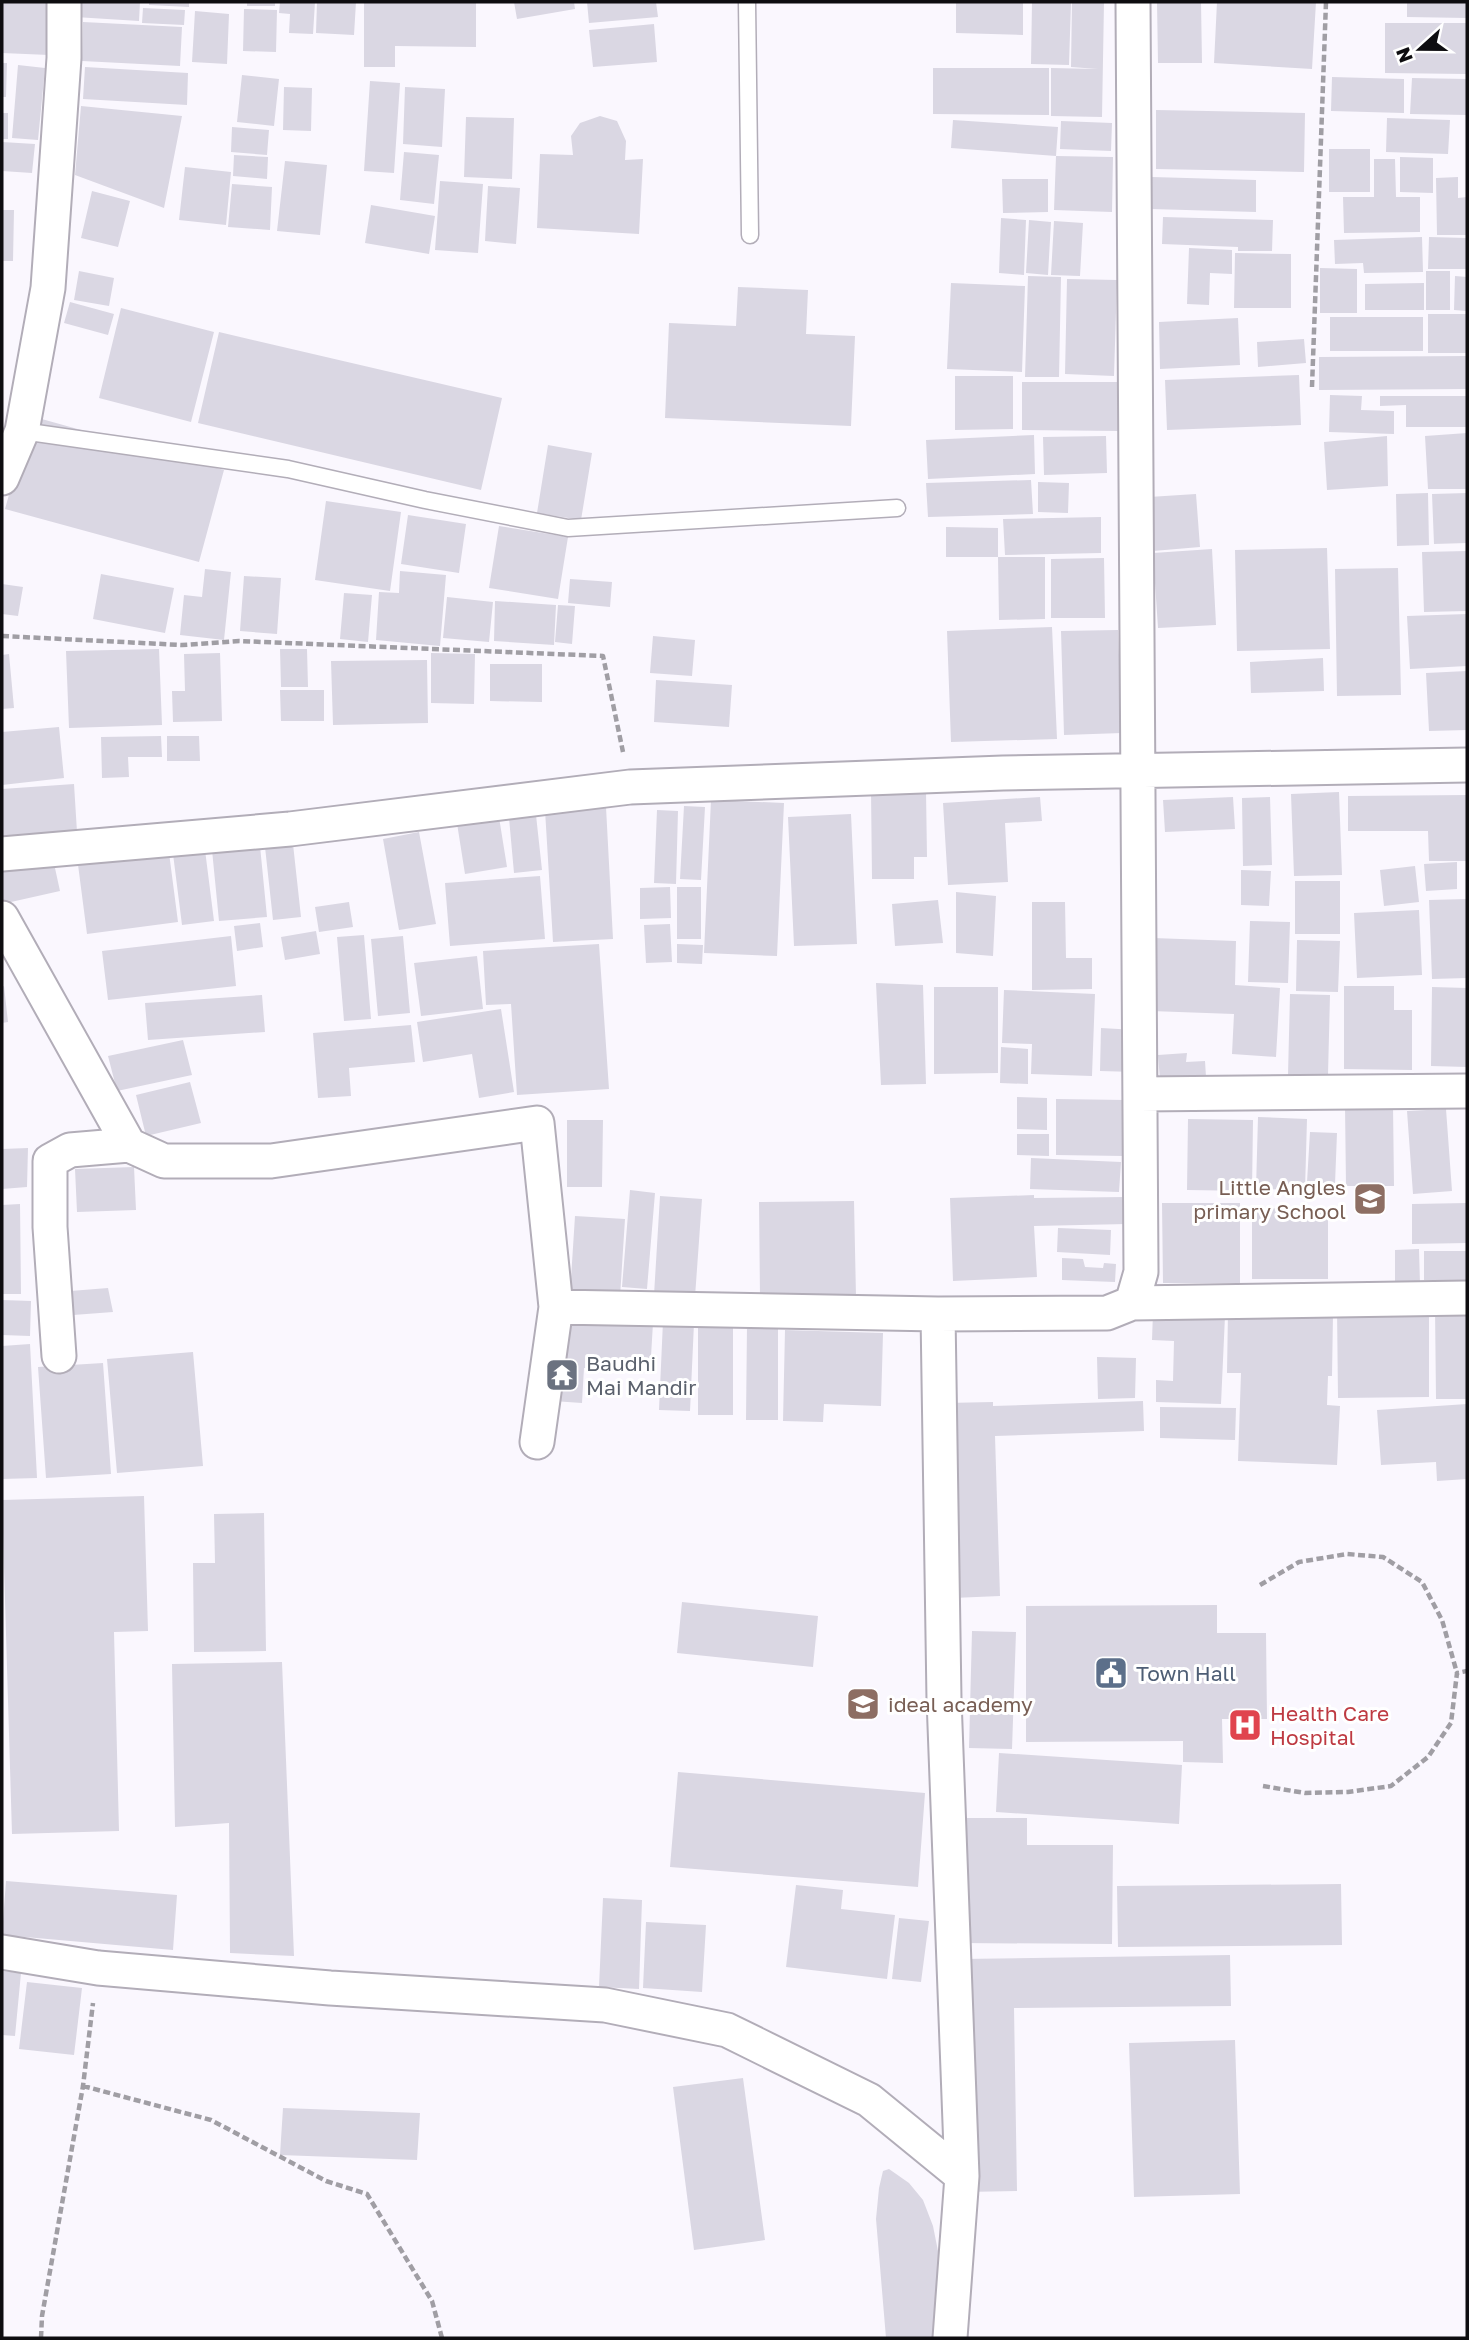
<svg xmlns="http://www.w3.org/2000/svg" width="1469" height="2340" font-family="'Golos Text',sans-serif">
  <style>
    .building { fill: #dad7e3 }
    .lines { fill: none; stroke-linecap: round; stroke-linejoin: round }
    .lane-casing { stroke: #b2adb8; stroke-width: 19 }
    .street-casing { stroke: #b2adb8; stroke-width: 37 }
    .path { stroke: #a09ea4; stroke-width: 4.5; stroke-dasharray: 7 3.5; stroke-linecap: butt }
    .lane { stroke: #fff; stroke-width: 16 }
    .street { stroke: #fff; stroke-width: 33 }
    .labels { text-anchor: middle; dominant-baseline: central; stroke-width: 6; stroke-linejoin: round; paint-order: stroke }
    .education-label { font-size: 21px; fill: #785e54; stroke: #fff; text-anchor: end }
    .worship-label { font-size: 21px; fill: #5b616d; stroke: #fff; text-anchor: start }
    .service-label { font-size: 21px; fill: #4e5e75; stroke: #fff; text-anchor: start }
    .health-label { font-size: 21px; fill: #be3a42; stroke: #fff; text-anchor: start }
  </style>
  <rect width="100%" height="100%" fill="#faf7fe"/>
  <!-- building -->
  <path class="building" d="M2 2H52L49 55 2 53Z
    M76 2H140L139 21 75 17Z
    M149 2H189V7L149 5Z
    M247 2H275V6H247Z
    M280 2H315L313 34 289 33 290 14 279 13Z
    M317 2H356L354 35 316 33Z
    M364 2H476V47L395 46V67H364Z
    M514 2H574L575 9 517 19Z
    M587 2H656L658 17 589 23Z
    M956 2H1023V35L956 33Z
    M1032 2H1071L1069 65 1031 64Z
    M1072 2H1104L1102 117 1051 116V68L1098 69 1071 67Z
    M1157 2H1201L1202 63H1158Z
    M1217 2H1316L1312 69 1214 63Z
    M1407 2H1467V18L1407 17Z
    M143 8 185 10 184 25 142 23Z
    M244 9 277 10 276 52 243 51Z
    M195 11 229 14 227 64 192 62Z
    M83 22 182 27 180 66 82 61Z
    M1385 23H1467V74L1385 73Z
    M654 24 657 62 593 67 589 30Z
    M2 63H7L6 97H2Z
    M18 65 45 68 38 140 12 138Z
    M85 67 188 73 187 105 83 99Z
    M933 68H1049V115L933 114Z
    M242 75 279 79 274 126 237 122Z
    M1332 77 1404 79V113L1331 111Z
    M1412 78 1467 79V115L1410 114Z
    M370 81 400 83 394 173 364 171Z
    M284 87 312 88 311 131 283 130Z
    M405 87 445 89 442 147 403 144Z
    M81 106 182 116 164 208 75 175Z
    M1156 110 1305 113 1304 172 1156 169Z
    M2 113H8V139H2Z
    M600 116 617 121 626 141 625 160 643 159 639 234 537 228 540 154 573 155 571 136 580 123Z
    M466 117 514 118 512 179 464 177Z
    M1387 118 1450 120 1448 154 1386 152Z
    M953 120 1058 127 1056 156 951 148Z
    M1061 121 1112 123 1111 151 1060 149Z
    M232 127 269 130 267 155 231 152Z
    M2 142 35 144 32 173 2 171Z
    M1329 149H1370V192H1329Z
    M404 152 439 155 434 204 400 200Z
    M234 155 268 157 267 179 233 176Z
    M1056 156 1113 157 1112 212 1054 210Z
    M1400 157 1433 158V193L1400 192Z
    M1374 159H1395L1396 197H1420V232L1344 233 1343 197H1374Z
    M285 161 327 165 320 235 277 231Z
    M185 167 231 172 226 225 179 220Z
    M1152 177 1256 180V212L1151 209Z
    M1458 177V198L1467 197V235H1437L1436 178Z
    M1002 179H1048V212L1003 213Z
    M440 181 483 184 478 253 435 250Z
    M232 184 272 187 270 230 228 227Z
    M488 186 520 188 516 244 485 241Z
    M92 191 130 201 118 247 81 238Z
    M371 205 435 216 429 254 365 243Z
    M2 210H14L13 261H2Z
    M1163 217 1273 220 1272 251H1238V247L1162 244Z
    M1001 218 1026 220 1024 275 999 273Z
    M1029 220 1051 222 1048 275 1026 273Z
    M1054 221 1083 223 1080 276 1051 275Z
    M1422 237 1423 272 1364 273 1363 263 1335 264 1334 240Z
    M1429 237 1467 238V269H1428Z
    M1189 248 1232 250V274L1210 273 1209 305 1187 304Z
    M1235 253 1291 254V308H1234Z
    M1320 268 1357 269V313H1320Z
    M79 271 114 278 109 306 74 300Z
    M1426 271H1450V310H1426Z
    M1028 276 1061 277 1059 377H1025Z
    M1455 276 1467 277V311L1454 310Z
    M1067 279 1117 280 1114 376 1065 374Z
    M951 283 1025 286 1022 372 947 369Z
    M1424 283V310H1365V284Z
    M738 287 808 290 806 334 855 336 851 426 665 418 669 323 736 326Z
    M70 302 114 314 108 335 64 323Z
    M121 308 214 332 191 422 99 398Z
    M1428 314H1467V353H1428Z
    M1330 317H1423V351H1330Z
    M1238 318 1240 365 1160 369 1159 322Z
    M219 332 502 398 481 490 198 423Z
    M1304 339 1306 363 1258 367 1257 342Z
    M1467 356V389L1319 390V357Z
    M1299 375 1301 425 1167 430 1165 380Z
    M955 376H1013V429L955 430Z
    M1022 382H1119V431L1022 430Z
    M1330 395 1362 396 1361 410 1394 411V434L1329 432Z
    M1380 396H1467V427H1406V405L1380 406Z
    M31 416 224 470 199 562 5 509Z
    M1467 433V489H1428L1425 436Z
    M1034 435 1035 474 928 479 926 440Z
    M1106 436 1107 473 1044 475 1043 437Z
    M1387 436 1388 486 1327 490 1324 442Z
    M548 445 592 453 581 520 537 513Z
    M1031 480 1033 514 928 517 926 483Z
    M1038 482 1069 483 1068 513 1038 512Z
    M1428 493 1429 545 1397 546 1396 494Z
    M1467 493V543L1434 544 1432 494Z
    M1196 494 1200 547 1153 551 1149 497Z
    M326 501 401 512 390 591 315 580Z
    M408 515 466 524 459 573 401 564Z
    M1101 517V553L1005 555 1003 519Z
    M499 526 568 537 558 599 489 588Z
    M946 527 998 528V557H946Z
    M1327 548 1330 649 1237 651 1235 550Z
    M1212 549 1216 625 1158 628 1153 553Z
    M1467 551V611L1424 612 1422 552Z
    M998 557H1045V619L999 620Z
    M1104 558 1105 618H1051V559Z
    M1398 568 1401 695 1337 696 1335 569Z
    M205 569 231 572 224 640 180 635 184 595 202 597Z
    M400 571 446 575 440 646 376 640 379 592 399 593Z
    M101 574 174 588 165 633 93 619Z
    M244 576 281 578 277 634 240 631Z
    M570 579 612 582 610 607 568 603Z
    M2 584 23 587 18 616 2 614Z
    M344 593 372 595 368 642 340 639Z
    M447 597 493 602 489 642 443 638Z
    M495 601 556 605 554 645 494 641Z
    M558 605 575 606 572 644 555 642Z
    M1467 614V666L1410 669 1407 616Z
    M1052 627 1057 739 951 742 947 631Z
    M1118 630 1122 733 1064 735 1061 631Z
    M653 636 695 640 692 676 650 673Z
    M159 649 162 725 69 728 66 651Z
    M280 649H307L308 687H281Z
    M220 653 222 721 173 722 172 691H185L184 654Z
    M431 653 475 654 474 704 431 703Z
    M9 654 14 708 2 709V655Z
    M1323 658 1324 691 1251 693 1250 662Z
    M427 660 428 723 333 725 331 661Z
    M490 664H542V702L490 701Z
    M1467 671V730L1429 731 1426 673Z
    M656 680 732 685 729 727 654 722Z
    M280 690H324V721H281Z
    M59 727 64 778 2 785V732Z
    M161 736 162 757H128L129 777 102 778 101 737Z
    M167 736H199L200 761H167Z
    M74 784 77 832 2 836V789Z
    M871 791H926L927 857H914V879H872Z
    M1339 792 1342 875 1294 876 1291 794Z
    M1467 795V861H1429L1428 831H1348V796Z
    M1040 797 1042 821 1005 823 1008 882 948 885 943 803Z
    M1233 797 1235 829 1165 832 1163 800Z
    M1270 797 1272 865 1243 866 1242 798Z
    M711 800 784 803 777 956 704 953Z
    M684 806 705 807 701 880 680 879Z
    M606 807 613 939 553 942 545 810Z
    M657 810 678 811 676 884 654 883Z
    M498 811 507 867 465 874 456 817Z
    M851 814 857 944 794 946 788 817Z
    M536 815 542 870 514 873 509 818Z
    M419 832 436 924 399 930 383 839Z
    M204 842 214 921 182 925 172 846Z
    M293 844 301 917 273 920 265 847Z
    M168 845 178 922 87 934 77 857Z
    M260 846 267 917 219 921 212 850Z
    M53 859 60 891 2 904V870Z
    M1457 862V889L1426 891 1424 864Z
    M1415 866 1419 902 1384 906 1380 870Z
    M1241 870 1271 871 1269 906 1241 905Z
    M540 876 545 939 450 946 445 883Z
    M1295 881H1340V934H1295Z
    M670 887 671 918 640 919V888Z
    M677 887H701V939H677Z
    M956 892 996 896 993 956 956 953Z
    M1467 899V978L1432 979 1429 900Z
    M938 900 943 943 895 946 892 904Z
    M349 902 353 927 319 932 315 907Z
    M1032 902H1065L1066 958H1092V989L1032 990Z
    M1419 910 1422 975 1357 978 1354 913Z
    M1250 921 1290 922 1288 983 1248 982Z
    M260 923 263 947 237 951 234 926Z
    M670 924 672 962 646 963 644 925Z
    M316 931 320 954 285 960 281 937Z
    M364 935 371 1019 344 1021 337 937Z
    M231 936 236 986 108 1000 102 951Z
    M403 936 410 1013 378 1016 371 939Z
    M1153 938 1236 941 1235 985 1280 988 1276 1057 1232 1054 1234 1014 1151 1011Z
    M1297 940 1340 941 1338 992 1296 991Z
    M599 944 609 1089 517 1095 511 1004 486 1005 483 951Z
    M677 944 703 945 702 964 677 963Z
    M477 956 483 1009 421 1016 414 963Z
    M876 983 923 985 926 1084 881 1085Z
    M4 986 8 1022 2 1023V987Z
    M1344 986H1394V1010H1412V1070L1344 1069Z
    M934 987H998V1073L934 1074Z
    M1432 987 1467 988V1067L1431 1066Z
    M1004 990 1095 994 1092 1076 1031 1074 1032 1044 1002 1043Z
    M1290 994 1330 995 1328 1075H1288Z
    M262 995 265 1032 148 1040 145 1003Z
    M501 1009 514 1092 479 1098 472 1054 423 1062 417 1022Z
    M411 1025 415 1062 349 1068 351 1096 318 1098 313 1033Z
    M1101 1028 1136 1030 1135 1072 1100 1071Z
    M183 1040 192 1075 117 1091 108 1056Z
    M1001 1047 1028 1049V1084L1000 1083Z
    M1187 1053 1186 1062 1205 1061 1206 1077 1160 1080 1158 1055Z
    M190 1082 201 1123 146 1136 136 1095Z
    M1017 1097 1047 1098V1130L1017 1129Z
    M1056 1099 1125 1100 1124 1156 1056 1155Z
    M1393 1105 1394 1186H1346L1345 1106Z
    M1446 1109 1452 1191 1413 1194 1407 1111Z
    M1258 1117 1307 1119 1305 1190 1256 1189Z
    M1188 1119 1253 1120 1252 1191 1187 1190Z
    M567 1120H603L602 1187H567Z
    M1310 1132 1337 1133 1335 1184 1307 1182Z
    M1017 1134H1049V1156L1017 1155Z
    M28 1148 27 1187 2 1189V1149Z
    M1031 1158 1121 1162 1119 1192 1030 1189Z
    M134 1167 136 1210 77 1212 75 1169Z
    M630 1190 655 1193 647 1289 622 1287Z
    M1034 1195V1198L1126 1197 1127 1224 1034 1226 1037 1277 953 1281 950 1198Z
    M660 1196 702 1199 695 1297 654 1295Z
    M854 1201 856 1297H760L759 1202Z
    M1162 1203H1240V1283H1163Z
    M1467 1203V1243L1412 1244V1204Z
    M20 1204 21 1294H2V1205Z
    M1252 1208 1328 1209V1279H1252Z
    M575 1216 625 1219 620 1297 570 1294Z
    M1058 1228 1111 1230 1110 1255 1057 1252Z
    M1419 1249 1420 1284H1395V1250Z
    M1424 1251H1467V1280H1424Z
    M1062 1258 1083 1259 1085 1267 1103 1268 1104 1263 1116 1264 1115 1282 1062 1280Z
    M108 1288 113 1312 60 1316 58 1292Z
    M2 1300 31 1301 30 1336 2 1335Z
    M1337 1308H1429V1397L1338 1398Z
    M1435 1308H1467V1399H1436Z
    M1228 1311 1333 1314 1332 1376H1328L1327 1405 1340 1406 1337 1465 1238 1461 1241 1373H1227Z
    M1153 1312 1225 1316 1221 1404 1156 1402V1380L1173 1381 1174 1341 1152 1340Z
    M559 1317 653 1323 650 1373 584 1368 582 1403 553 1401Z
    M698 1319H733V1415H698Z
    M663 1321 694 1323 690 1411 659 1410Z
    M747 1325 778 1326V1420H746Z
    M785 1330 883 1333 881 1406 824 1404 823 1422 783 1421Z
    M30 1344 37 1478 2 1479V1346Z
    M193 1352 203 1466 117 1473 107 1359Z
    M1097 1357 1136 1358 1135 1398 1098 1399Z
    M103 1363 111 1474 46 1478 38 1367Z
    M1143 1401 1144 1431 995 1436 1000 1596 953 1598 946 1403 993 1402V1406Z
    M1467 1404V1479L1437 1481 1436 1462 1381 1465 1377 1410Z
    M1160 1407 1236 1408 1235 1440 1160 1438Z
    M144 1496 148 1631 114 1632 119 1831 12 1834 2 1500Z
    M264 1513 266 1651 194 1652 193 1563H215L214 1514Z
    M682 1602 818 1616 813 1667 677 1653Z
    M1217 1605V1633H1266L1267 1719H1222L1223 1763 1183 1762V1741L1026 1742V1606Z
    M972 1631 1016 1632 1012 1749 969 1748Z
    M282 1662 294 1956 230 1953 229 1823 175 1827 172 1664Z
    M999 1753 1182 1765 1179 1824 996 1812Z
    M678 1772 925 1793 918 1887 670 1867Z
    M960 1818H1027V1845H1113L1112 1944 960 1943Z
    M6 1881 177 1895 173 1950 2 1935Z
    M1341 1884 1342 1945 1118 1947 1117 1886Z
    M796 1885 843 1890 841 1909 895 1915 887 1979 786 1967Z
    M603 1898 642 1900 639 1989 599 1987Z
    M899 1918 929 1921 921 1982 892 1979Z
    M646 1922 706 1925 702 1992 643 1988Z
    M1230 1955 1231 2006 1014 2008 1017 2191 965 2192 961 1959Z
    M2 1971 21 1973 15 2036 2 2035Z
    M27 1982 82 1988 74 2055 19 2049Z
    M1235 2040 1240 2194 1134 2197 1129 2043Z
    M743 2078 765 2240 694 2250 673 2087Z
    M283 2108 420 2113 417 2160 280 2155Z
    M889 2169 909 2183 923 2200 933 2226 939 2256V2338H886L876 2219 879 2188 883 2171Z"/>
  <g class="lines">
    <defs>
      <path id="lane" d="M747 2 750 235
        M22 431 288 469 425 500 568 528 897 508"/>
      <path id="street" d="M2 478 22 431 48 288 64 58V2
        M2 854 290 829 630 787 1003 773 1467 765
        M2 918 129 1145 164 1161H271L537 1123 556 1307 537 1442
        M1140 1094 1467 1091
        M1132 1303 1467 1298
        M556 1307 938 1314 1107 1313 1132 1303 1141 1272 1133 2
        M938 1314 944 1699 962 2176 950 2338
        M59 1356 50 1227V1161L70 1150 129 1145
        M2 1952 98 1968 330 1988 605 2005 727 2030 869 2100 962 2176"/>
    </defs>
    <!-- lane casing -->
    <use href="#lane" class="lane-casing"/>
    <!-- street casing -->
    <use href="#street" class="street-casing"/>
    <!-- path -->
    <path class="path" d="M1312 387 1326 2
      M2 636 182 645 239 641 603 656 623 752
      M1260 1585 1299 1562 1347 1554 1383 1557 1422 1582 1442 1620 1457 1673
      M1263 1786 1305 1793 1348 1792 1391 1786 1428 1757 1451 1723 1457 1673 1467 1671
      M83 2086 211 2120 326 2181 367 2194 432 2301 442 2338
      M41 2338 42 2316 83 2086 93 2003"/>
    <!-- lane -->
    <use href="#lane" class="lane"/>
    <!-- street -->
    <use href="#street" class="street"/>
  </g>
  <!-- icons -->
  <defs>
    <symbol id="school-square" viewBox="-11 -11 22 22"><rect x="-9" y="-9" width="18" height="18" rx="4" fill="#8d6e63" stroke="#fff"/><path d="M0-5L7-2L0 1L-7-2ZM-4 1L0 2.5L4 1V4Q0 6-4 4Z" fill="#fff"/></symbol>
    <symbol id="temple-square" viewBox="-11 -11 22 22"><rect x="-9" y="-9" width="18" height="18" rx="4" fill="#6b7280" stroke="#fff"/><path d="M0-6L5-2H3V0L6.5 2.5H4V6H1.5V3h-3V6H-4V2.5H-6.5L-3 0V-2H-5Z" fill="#fff"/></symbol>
    <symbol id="civic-square" viewBox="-11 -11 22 22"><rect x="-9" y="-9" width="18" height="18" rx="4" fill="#5c6f8a" stroke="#fff"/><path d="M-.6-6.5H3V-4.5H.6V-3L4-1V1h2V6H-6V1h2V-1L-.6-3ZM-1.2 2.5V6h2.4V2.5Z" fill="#fff"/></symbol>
    <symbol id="hospital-square" viewBox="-11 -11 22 22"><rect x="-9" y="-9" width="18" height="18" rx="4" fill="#e0444e" stroke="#fff"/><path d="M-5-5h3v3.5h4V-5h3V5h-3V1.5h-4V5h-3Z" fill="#fff"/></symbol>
  </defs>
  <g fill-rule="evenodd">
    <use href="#school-square" x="1351" y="1180" width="38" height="38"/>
    <use href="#temple-square" x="543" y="1356" width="38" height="38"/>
    <use href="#civic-square" x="1092" y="1654" width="38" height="38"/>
    <use href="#school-square" x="844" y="1685" width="38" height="38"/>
    <use href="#hospital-square" x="1226" y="1706" width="38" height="38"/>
  </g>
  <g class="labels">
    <!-- education labels -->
    <g class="education-label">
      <text x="1346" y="1187">Little Angles<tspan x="1346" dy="24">primary School</tspan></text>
      <text x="888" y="1704" text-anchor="start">ideal academy</text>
    </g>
    <!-- worship labels -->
    <g class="worship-label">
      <text x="586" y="1363">Baudhi<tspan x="586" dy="24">Mai Mandir</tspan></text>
    </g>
    <!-- service labels -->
    <g class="service-label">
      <text x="1136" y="1673">Town Hall</text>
    </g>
    <!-- health labels -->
    <g class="health-label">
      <text x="1270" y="1713">Health Care<tspan x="1270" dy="24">Hospital</tspan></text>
    </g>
  </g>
  <!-- border -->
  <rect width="1469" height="2340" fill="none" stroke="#0e0d10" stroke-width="7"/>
  <!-- north arrow -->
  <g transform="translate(1420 49) rotate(249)" stroke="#ffffff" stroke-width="5" paint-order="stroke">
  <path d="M0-5L12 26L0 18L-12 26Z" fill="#0e0d10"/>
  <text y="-10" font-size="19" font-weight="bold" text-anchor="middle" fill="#0e0d10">N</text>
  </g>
</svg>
